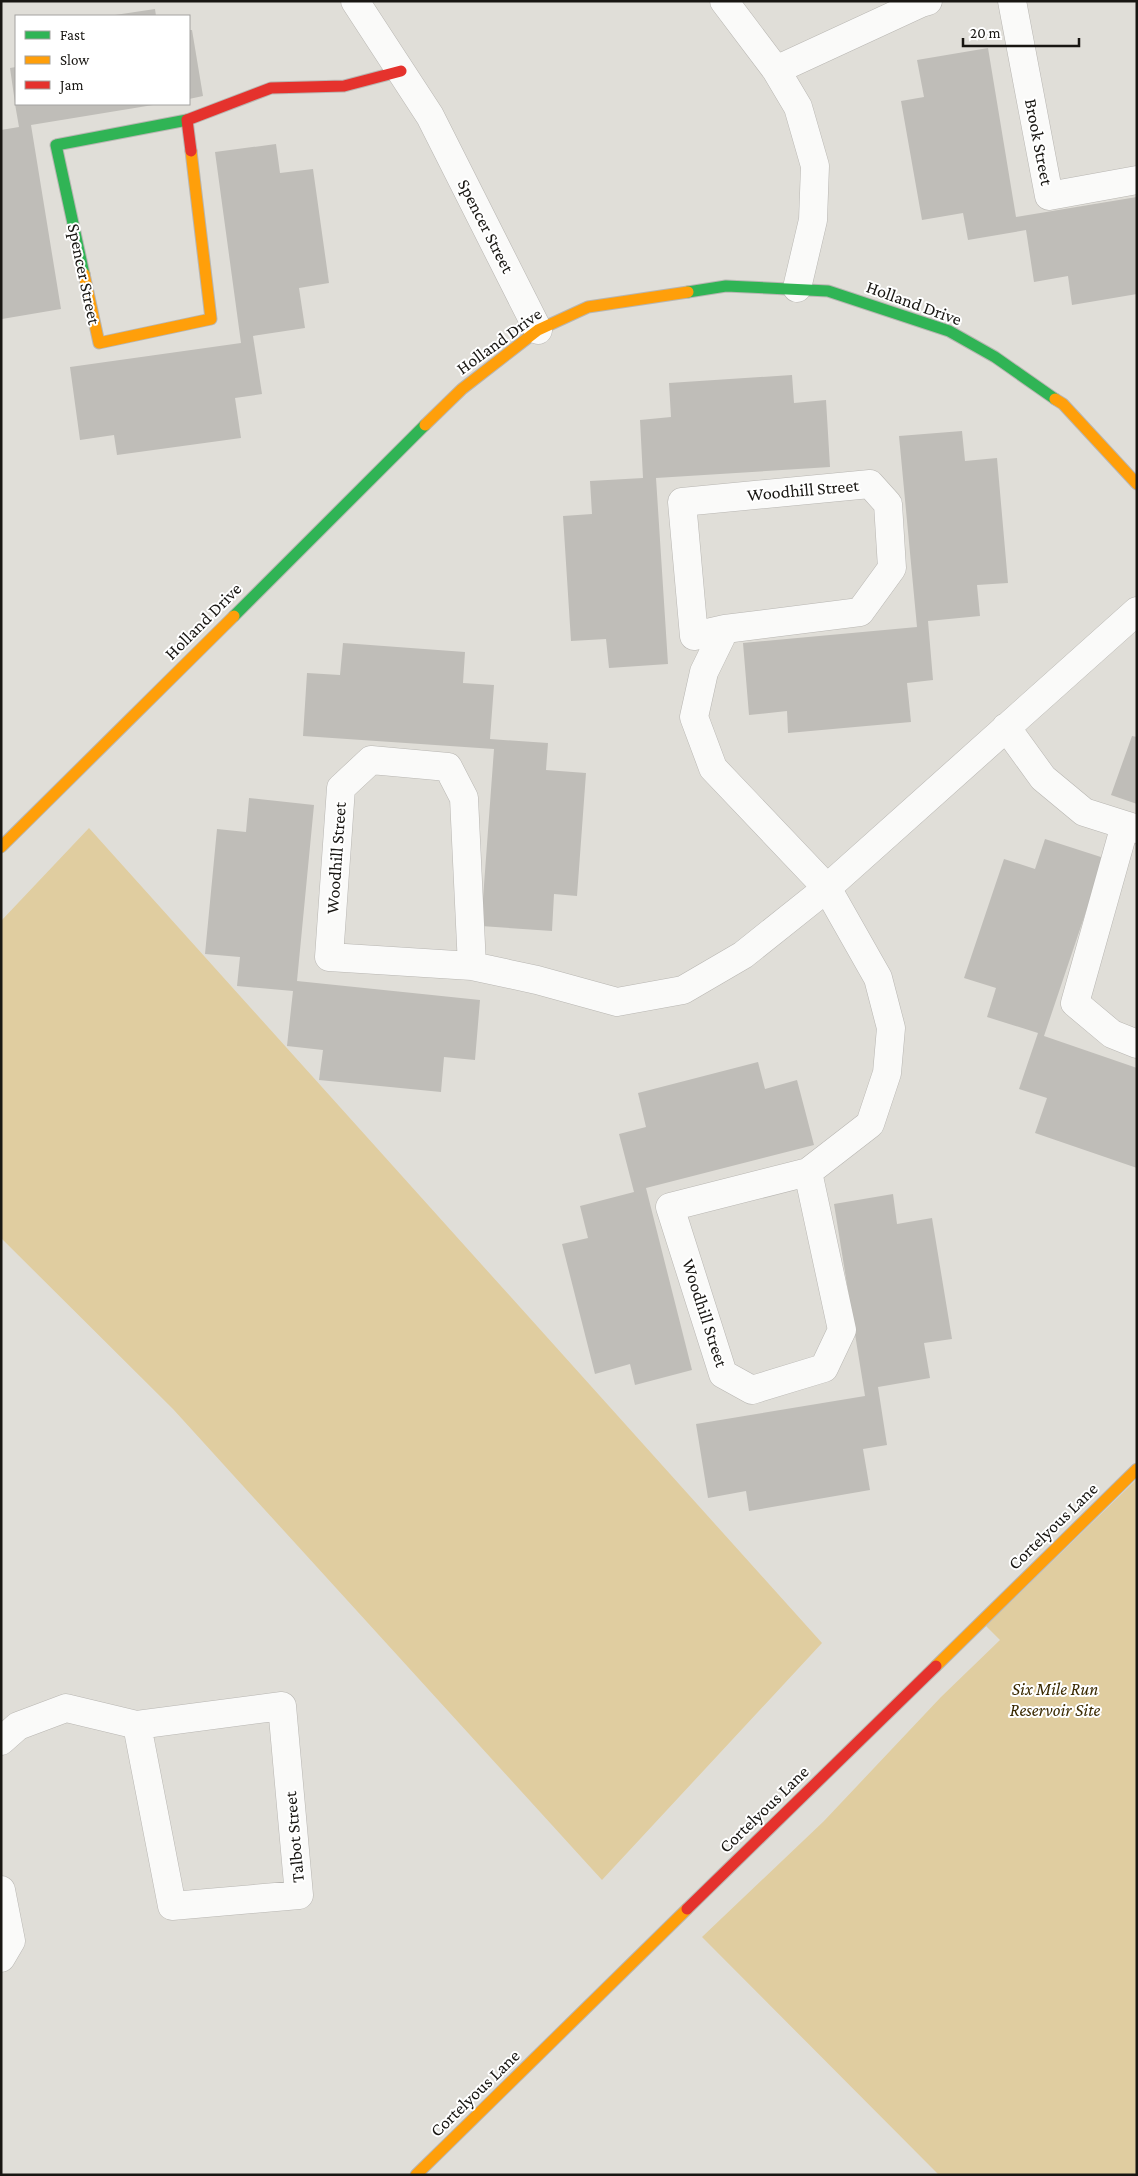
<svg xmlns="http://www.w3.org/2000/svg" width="1138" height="2176" font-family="'Crimson Pro',serif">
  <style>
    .green { fill: #e0cda0 }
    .building { fill: #bfbdb8 }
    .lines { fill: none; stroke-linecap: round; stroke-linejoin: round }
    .street-casing { stroke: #b8b6b2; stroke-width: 29 }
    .fast-casing { stroke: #b8b6b2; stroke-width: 13 }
    .slow-casing { stroke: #b8b6b2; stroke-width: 13 }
    .jam-casing { stroke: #b8b6b2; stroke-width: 13 }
    .street { stroke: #fafaf9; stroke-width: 28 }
    .fast { stroke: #30b455; stroke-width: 11 }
    .slow { stroke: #ff9f0a; stroke-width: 11 }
    .jam { stroke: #e5322d; stroke-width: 11 }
    .labels { text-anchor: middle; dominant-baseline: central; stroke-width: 4; stroke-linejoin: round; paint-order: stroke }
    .street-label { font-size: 18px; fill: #181612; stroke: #fff }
    .park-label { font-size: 18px; font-style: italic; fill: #3a2900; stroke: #fff }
  </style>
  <rect width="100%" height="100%" fill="#e0ded8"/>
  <!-- green -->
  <path class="green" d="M89 828 822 1643 602 1880 173 1409 1 1238V921Z
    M1137 1479V2175H939L702 1937 824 1821 941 1697 1000 1640 986 1626Z"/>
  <!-- building -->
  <path class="building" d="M155 9 156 16H115V15Z
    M189 30H192L203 96 189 99Z
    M988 48 1016 217 1137 197V294L1072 305 1068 276 1034 282 1026 230 968 240 963 213 922 220 901 101 924 97 917 60Z
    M16 67V103H15L10 68Z
    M15 104 153 105 31 125 61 309 2 319 1 130 19 127Z
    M276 144 280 173 313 169 329 283 299 288 305 328 253 336 262 394 235 398 241 438 117 455 114 435 80 440 70 367 241 343 215 152Z
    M792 375 794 403 826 400 830 467 656 478 668 664 609 668 606 639 571 641 563 516 592 514 590 481 643 478 640 420 671 417 669 383Z
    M962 431 965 461 997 458 1008 583 977 585 980 616 928 621 933 680 907 683 911 722 788 733 787 711 749 715 743 643 917 627 899 436Z
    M343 643 465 652 463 683 494 685 490 739 548 743 546 770 586 773 577 896 554 894 552 931 481 926 494 749 303 736 307 673 340 675Z
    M1132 736 1137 737V804L1111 795Z
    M249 798 314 805 297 981 480 1000 475 1060 444 1057 441 1092 319 1080 323 1050 287 1046 293 991 237 986 240 957 205 954 217 829 246 832Z
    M1045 839 1104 858 1044 1036 1137 1068V1168L1035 1133 1047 1098 1019 1089 1038 1033 987 1017 996 988 964 978 1004 859 1035 869Z
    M758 1062 765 1089 797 1080 814 1145 646 1188 692 1370 635 1385 630 1364 595 1374 562 1244 588 1238 580 1206 634 1192 619 1134 646 1127 638 1093Z
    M893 1194 897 1224 932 1218 952 1339 924 1343 930 1378 878 1387 887 1445 863 1449 870 1490 749 1511 746 1491 708 1498 696 1424 865 1396 834 1204Z"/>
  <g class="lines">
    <defs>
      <path id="street" d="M355 1 430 116 538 330
        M724 1 776 70 798 107 815 166 813 220 797 288
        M1012 1 1049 196 1137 180
        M776 70 921 3 928 1
        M870 484 888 504 892 568 860 612 725 629 694 636 682 502Z
        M725 629 704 672 694 717 713 768 827 888 878 978 891 1028 887 1073 870 1124 808 1172
        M1006 727 1043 778 1084 812 1125 825
        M371 760 448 767 464 798 472 966 329 957 341 788Z
        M1137 829 1125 825 1075 1003 1112 1034 1137 1044
        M472 966 537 980 617 1002 683 990 743 955 827 888 1137 611
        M808 1172 842 1330 824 1368 752 1390 723 1374 670 1207Z
        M282 1706 299 1895 172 1906 137 1725Z
        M1 1741 18 1726 66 1708 137 1725
        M1 1890 11 1941 1 1958"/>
      <path id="fast" d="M84 274 56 145 187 120
        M688 292 726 286 828 291 949 331 995 357 1055 399
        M234 616 425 425"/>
      <path id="slow" d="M84 274 99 343 211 319 191 151
        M1055 399 1063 404 1137 484
        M425 425 462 389 538 330 588 307 688 292
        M1 847 234 616
        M936 1666 1137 1469
        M416 2175 687 1909"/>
      <path id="jam" d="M191 151 187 120 271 88 344 86 401 71
        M687 1909 936 1666"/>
    </defs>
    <!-- street casing -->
    <use href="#street" class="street-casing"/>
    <!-- fast casing -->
    <use href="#fast" class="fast-casing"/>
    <!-- slow casing -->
    <use href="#slow" class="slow-casing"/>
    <!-- jam casing -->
    <use href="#jam" class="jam-casing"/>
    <!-- street -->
    <use href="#street" class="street"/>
    <!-- fast -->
    <use href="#fast" class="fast"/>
    <!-- slow -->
    <use href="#slow" class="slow"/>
    <!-- jam -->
    <use href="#jam" class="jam"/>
  </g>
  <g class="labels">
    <!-- street labels -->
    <g class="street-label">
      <text transform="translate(1039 142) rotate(79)">Brook Street</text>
      <text transform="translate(486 226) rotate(63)">Spencer Street</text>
      <text transform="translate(84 274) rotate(78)">Spencer Street</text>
      <text transform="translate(914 303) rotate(20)">Holland Drive</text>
      <text transform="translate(499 341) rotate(-36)">Holland Drive</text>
      <text transform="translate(803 490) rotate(-5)">Woodhill Street</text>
      <text transform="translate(203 621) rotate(-45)">Holland Drive</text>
      <text transform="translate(336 858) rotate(-86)">Woodhill Street</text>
      <text transform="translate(705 1313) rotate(72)">Woodhill Street</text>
      <text transform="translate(1053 1526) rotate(-44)">Cortelyous Lane</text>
      <text transform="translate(764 1809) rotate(-44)">Cortelyous Lane</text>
      <text transform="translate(294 1837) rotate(-95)">Talbot Street</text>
      <text transform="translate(475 2093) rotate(-44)">Cortelyous Lane</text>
    </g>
    <!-- park labels -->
    <g class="park-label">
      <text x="1055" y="1689">Six Mile Run<tspan x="1055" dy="21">Reservoir Site</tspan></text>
    </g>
  </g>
  <!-- border -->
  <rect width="1138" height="2176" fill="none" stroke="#181612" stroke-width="5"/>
  <!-- legend -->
  <rect x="15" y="15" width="175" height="90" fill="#ffffff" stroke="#a3a2a0"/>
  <rect x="25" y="31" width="25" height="8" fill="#30b455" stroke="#a3a2a0"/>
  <text x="60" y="40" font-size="15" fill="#181612">Fast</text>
  <rect x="25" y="56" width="25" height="8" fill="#ff9f0a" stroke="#a3a2a0"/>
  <text x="60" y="65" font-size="15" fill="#181612">Slow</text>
  <rect x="25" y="81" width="25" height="8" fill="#e5322d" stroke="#a3a2a0"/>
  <text x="60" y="90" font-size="15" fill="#181612">Jam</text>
  <!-- scale -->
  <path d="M963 38v8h116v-8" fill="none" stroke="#181612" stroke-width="2.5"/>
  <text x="970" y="38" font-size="15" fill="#181612" stroke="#ffffff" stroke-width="4" paint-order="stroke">20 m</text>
</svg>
